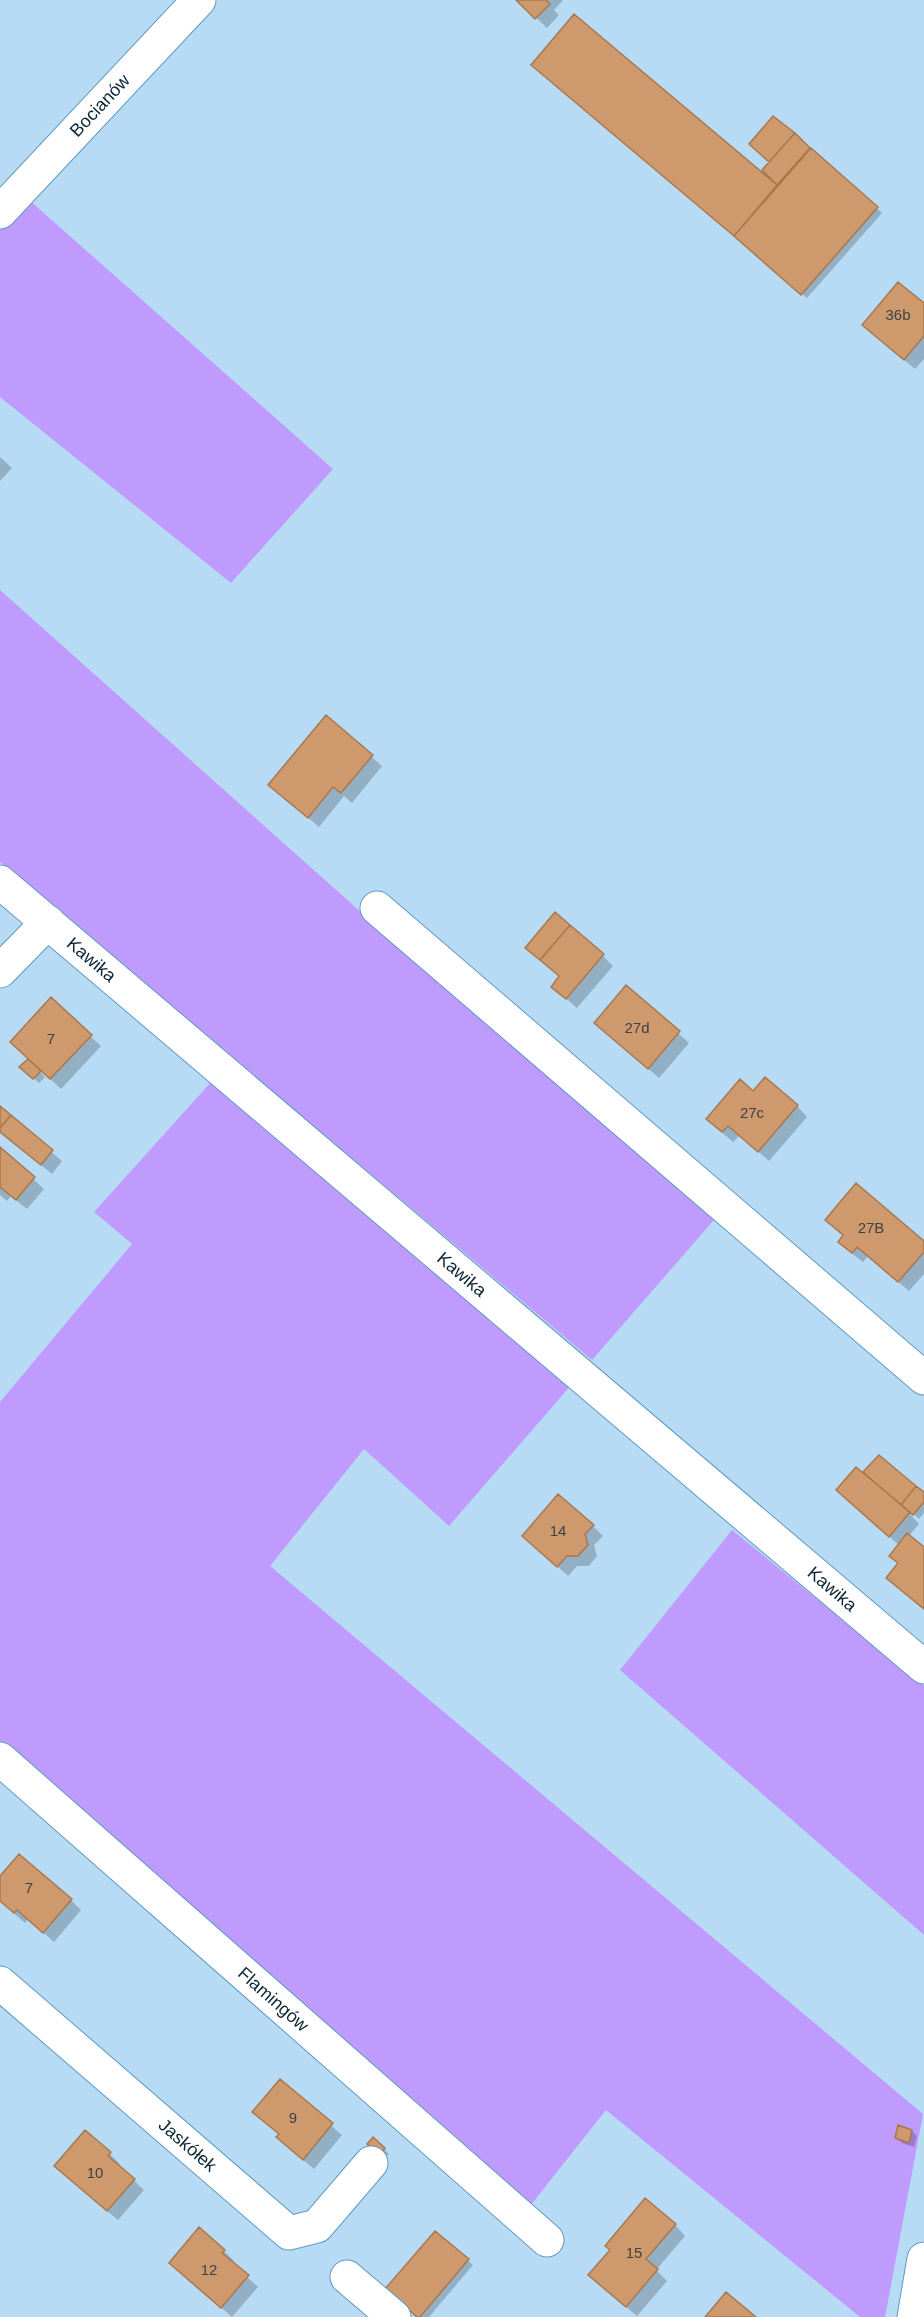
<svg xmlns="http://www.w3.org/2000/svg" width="924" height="2317" font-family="Helvetica,sans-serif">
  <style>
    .green { fill: #bf9bfe }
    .shadow { fill: #0003 }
    .building { fill: #cf996e; stroke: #aa774c; stroke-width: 1.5 }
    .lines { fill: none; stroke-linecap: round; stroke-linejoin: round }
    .minor-casing { stroke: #5f9ac3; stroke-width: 35 }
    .minor { stroke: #fff; stroke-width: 33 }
    .labels { text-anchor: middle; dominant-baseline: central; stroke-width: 4.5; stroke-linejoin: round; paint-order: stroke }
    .number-label { font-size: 15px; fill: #3e4344 }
    .street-label { font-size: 18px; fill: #0d2636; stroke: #f2f8fc }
  </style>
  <rect width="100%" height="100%" fill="#b7dbf5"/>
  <!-- green -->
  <path class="green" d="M28 199 333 469 231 583 0 397V229Z
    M0 590 362 913 720 1213 592 1360 0 862Z
    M212 1081 572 1384 449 1526 364 1449 270 1566 923 2114 885 2317H860L606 2110 530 2206 0 1744V1402L132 1244 94 1212Z
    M732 1530 924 1686V1935L620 1670Z"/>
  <!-- shadow -->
  <path class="shadow" d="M518 0H563L554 10 559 15 547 28Z
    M538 69 761 173 770 163 751 144 773 118 882 213 807 298Z
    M924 305V359L915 369 874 335Z
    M0 457 12 468 0 481Z
    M326 717 382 766 352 803 344 796 319 827 270 785Z
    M603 956 613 966 577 1008 553 987 560 977Z
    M626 987 689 1043 659 1078 596 1023Z
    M90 1036 101 1046 61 1089 42 1071 40 1072 45 1077 39 1083 21 1067 30 1059Z
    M754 1093 797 1106 807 1117 769 1161 740 1135 733 1142 718 1129Z
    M0 1108 62 1161 52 1174 0 1131Z
    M0 1149 44 1189 27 1209 11 1196 7 1201 0 1195Z
    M844 1236 924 1243V1274L909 1291 868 1256 863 1262 850 1252Z
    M871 1478 924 1493V1513L919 1519 908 1509 907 1511 919 1524 909 1536 924 1549V1609L888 1578 899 1564V1545L848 1500Z
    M593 1526 603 1536 594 1545 597 1556 589 1566H577L568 1576 524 1536Z
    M0 1878 71 1900 81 1910 54 1942 28 1919 25 1923 0 1901Z
    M280 2081 342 2135 314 2169 288 2147 280 2135Z
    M912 2131 917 2136 914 2147 902 2143 897 2138Z
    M85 2132 110 2154 120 2164 118 2166 144 2190 118 2220 66 2176Z
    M369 2144 384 2149 389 2154 384 2158Z
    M675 2225 685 2236 656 2270 667 2281 637 2316 600 2285Z
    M199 2230 224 2251 234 2261 232 2263 258 2287 232 2317 171 2263Z
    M435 2233 473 2265 429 2317H418Z"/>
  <!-- building -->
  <path class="building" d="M516 0H546L550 4 535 19Z
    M574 14 777 185 734 236 531 65Z
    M773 116 795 133 769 162 749 144Z
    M795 133 810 148 777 185 762 170Z
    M811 148 878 207 801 295 734 236Z
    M898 282 924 303V336L904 360 862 325Z
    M326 715 373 755 341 793 333 787 308 818 268 785Z
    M555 912 570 925 540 960 525 948Z
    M570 925 604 954 566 999 551 987 559 976 540 960Z
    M626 985 680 1031 648 1069 594 1023Z
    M51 997 92 1035 50 1079 10 1042Z
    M28 1059 41 1071 33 1079 19 1067Z
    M765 1077 798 1105 758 1152 728 1126 722 1132 706 1119 740 1079 753 1091Z
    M0 1106 11 1115 0 1128Z
    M11 1115 53 1150 41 1165 0 1132V1128Z
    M0 1147 35 1177 16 1200 0 1187Z
    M856 1183 924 1241V1252L898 1282 857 1247 852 1253 838 1242 843 1235 825 1220Z
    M879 1455 916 1486 901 1505 863 1472Z
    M856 1467 910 1512 889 1537 836 1490Z
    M916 1486 924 1492V1502L913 1515 901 1505Z
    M558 1494 594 1525 585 1534 588 1545 585 1548 578 1556H567L557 1567 522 1536Z
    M907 1533 924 1547V1609L886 1578 898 1563 889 1556Z
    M19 1854 72 1899 43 1933 17 1910 14 1913 0 1901V1876Z
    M280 2079 333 2123 303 2160 276 2137 279 2134 252 2112Z
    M898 2125 912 2130 909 2143 895 2138Z
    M85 2130 111 2152 108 2156 135 2179 107 2211 54 2166Z
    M373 2137 385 2148 379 2155 367 2144Z
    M645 2198 676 2224 646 2259 658 2269 626 2307 588 2275 610 2250 605 2246Z
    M199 2227 225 2250 222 2253 249 2275 221 2308 169 2263Z
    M435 2231 469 2259 420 2317H417L385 2289Z
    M726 2292 756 2317H705Z"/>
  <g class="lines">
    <defs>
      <g id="minor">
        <path id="s1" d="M0 212 199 0"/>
        <path id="s2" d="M0 882 924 1667"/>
        <path d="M377 908 924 1378"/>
        <path d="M0 971 48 922"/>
        <path id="s3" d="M0 1759 547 2240"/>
        <path id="s4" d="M0 1983 289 2233 317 2226 371 2163"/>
        <path d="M347 2277 394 2317"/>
        <path d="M914 2317 924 2259"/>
      </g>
    </defs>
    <!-- minor casing -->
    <use href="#minor" class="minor-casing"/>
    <!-- minor -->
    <use href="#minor" class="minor"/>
  </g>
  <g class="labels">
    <!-- number labels -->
    <g class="number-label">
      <text x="898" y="314">36b</text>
      <text x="637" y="1027">27d</text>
      <text x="51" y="1038">7</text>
      <text x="752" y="1112">27c</text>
      <text x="871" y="1227">27B</text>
      <text x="558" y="1530">14</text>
      <text x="29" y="1887">7</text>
      <text x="293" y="2117">9</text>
      <text x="95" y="2172">10</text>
      <text x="634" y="2252">15</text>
      <text x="209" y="2269">12</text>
    </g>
    <!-- street labels -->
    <g class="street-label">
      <text stroke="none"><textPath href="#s1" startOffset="146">Bocianów</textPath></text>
      <text stroke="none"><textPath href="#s2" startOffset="120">Kawika</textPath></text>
      <text stroke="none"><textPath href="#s2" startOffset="606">Kawika</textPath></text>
      <text stroke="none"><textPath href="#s2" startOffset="1092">Kawika</textPath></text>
      <text stroke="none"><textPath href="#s3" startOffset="364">Flamingów</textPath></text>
      <text stroke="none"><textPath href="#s4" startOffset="248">Jaskółek</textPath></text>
    </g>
  </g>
</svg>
